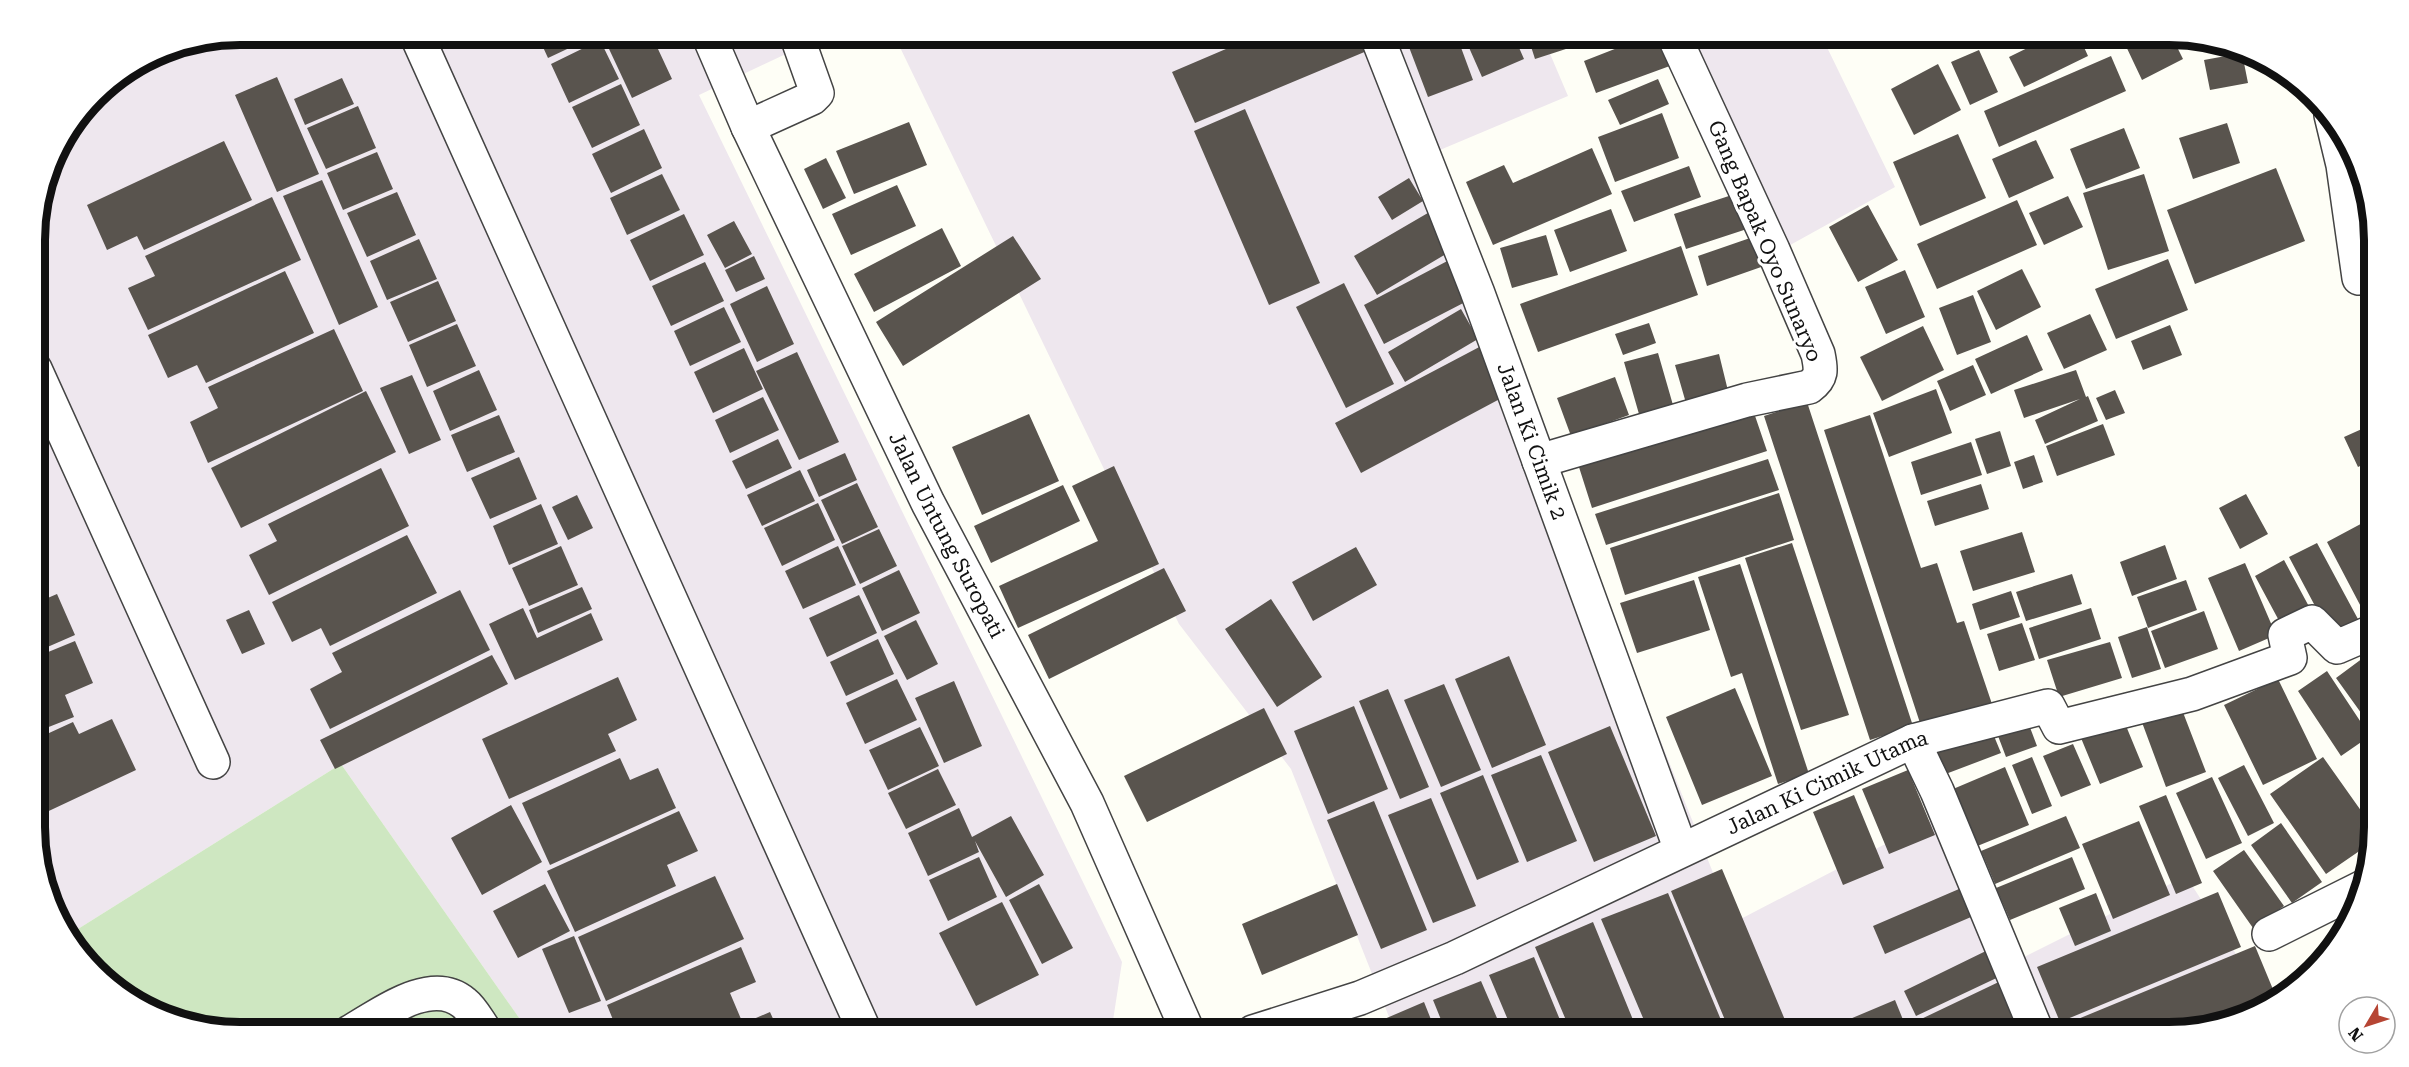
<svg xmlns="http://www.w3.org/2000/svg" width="2409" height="1067" font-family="'Roboto Serif',serif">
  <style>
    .industrial { fill: #eee7ee }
    .green { fill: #cee7c1 }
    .building { fill: #59544e }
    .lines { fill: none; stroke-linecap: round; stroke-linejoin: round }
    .minor-casing { stroke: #444; stroke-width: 36 }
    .minor { stroke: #fff; stroke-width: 33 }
    .labels { text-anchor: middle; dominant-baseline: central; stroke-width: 6; stroke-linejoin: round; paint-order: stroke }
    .street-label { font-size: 21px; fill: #111; stroke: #fff }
    .rim { fill: none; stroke: #111; stroke-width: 8 }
  </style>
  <rect width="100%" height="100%" fill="#fefef6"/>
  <!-- industrial -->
  <path class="industrial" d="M240 35H826L699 95 1122 962 1112 1027 1108 1032H529L341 764 70 934 36 854 35 227 56 149 104 86 162 50Z
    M894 35H1542L1568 96 1428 155 1733 923 1943 814 2010 964 2186 876 2268 1004 2235 1021 2182 1032H1395L1291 769 1179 624Z
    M1656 35H1821L1895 187 1774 254Z"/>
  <!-- green -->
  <path class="green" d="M341 764 529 1032H240L162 1017 77 952 70 934Z"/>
  <!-- building -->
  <path class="building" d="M537 34H599L548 58Z
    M602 34H651L672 79 632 98Z
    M1212 34H1245L1217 47Z
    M1261 34H1369L1374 48 1195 123 1172 72Z
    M1404 34H1456L1473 80 1428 97Z
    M1463 34H1513L1524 59 1482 77Z
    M1527 34H1564L1569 48 1535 59Z
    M1579 34H1623V35L1584 49Z
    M1653 34H1667L1678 63 1596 93 1584 61Z
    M1875 34H1898L1881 44Z
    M2011 34H2043L2017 47Z
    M2056 34H2078L2088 56 2024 87 2009 57Z
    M2140 34 2171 35 2183 59 2142 80 2124 42Z
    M600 40 619 79 569 103 551 64Z
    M1979 50 1998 92 1970 105 1951 62Z
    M2242 53 2248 83 2210 90 2204 60Z
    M2111 56 2126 91 1999 147 1984 111Z
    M1938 64 1961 110 1914 135 1891 89Z
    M277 77 319 174 277 192 235 95Z
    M342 78 354 104 305 125 294 99Z
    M1658 79 1669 104 1620 125 1608 100Z
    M621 84 640 125 592 148 572 107Z
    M358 106 376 148 326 169 307 128Z
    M1245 109 1320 283 1269 305 1194 131Z
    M1662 113 1679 158 1615 182 1598 137Z
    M909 122 927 165 854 194 836 151Z
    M2227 123 2240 163 2193 179 2179 138Z
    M2124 128 2140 168 2086 189 2070 149Z
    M644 129 662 168 611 193 592 154Z
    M1958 134 1986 198 1920 226 1893 162Z
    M2036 140 2054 178 2009 198 1992 159Z
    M224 141 252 200 144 250 137 236 107 250 87 205Z
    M1592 148 1612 194 1493 245 1466 182 1504 165 1513 183Z
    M377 152 393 189 343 210 327 173Z
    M826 158 846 198 823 209 804 169Z
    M1689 166 1701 197 1634 222 1621 191Z
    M2276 168 2305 241 2195 284 2167 210Z
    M662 174 680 210 627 235 610 198Z
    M2144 174 2169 251 2108 270 2083 193Z
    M1409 178 1423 201 1392 220 1378 197Z
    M322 180 378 307 339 325 283 196Z
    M897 185 916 226 851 255 832 214Z
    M397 192 416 235 367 257 347 213Z
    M1738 193 1750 228 1686 249 1674 214Z
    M2068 196 2083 227 2044 245 2029 213Z
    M272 197 301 260 148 330 128 288 155 276 145 256Z
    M2017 200 2037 245 1937 289 1917 244Z
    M1868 205 1898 260 1858 282 1829 227Z
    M1611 209 1627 251 1570 272 1554 230Z
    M1433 210 1456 248 1377 295 1354 256Z
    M684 214 704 255 650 281 630 240Z
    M734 221 752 254 725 268 707 235Z
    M942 228 961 266 874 312 854 274Z
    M1546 235 1558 275 1512 288 1500 248Z
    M1013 236 1041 279 903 366 876 322Z
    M1753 237 1764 266 1707 286 1698 256Z
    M419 239 437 279 387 300 370 261Z
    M1681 246 1698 295 1538 352 1520 304Z
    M754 256 765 279 736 292 725 270Z
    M1453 258 1473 298 1384 344 1364 305Z
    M2168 259 2188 310 2116 339 2095 289Z
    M705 262 724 301 671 326 652 286Z
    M2022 269 2041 307 1996 330 1977 291Z
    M1905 270 1925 317 1886 334 1865 287Z
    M285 271 314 333 206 383 197 365 168 378 148 335Z
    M438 281 456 321 408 342 390 302Z
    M1344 283 1394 384 1346 408 1296 307Z
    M767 286 794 344 757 362 730 304Z
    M1973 295 1991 342 1957 355 1939 308Z
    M724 307 741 342 690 366 674 331Z
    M1461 309 1478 339 1405 382 1388 352Z
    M2090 314 2107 350 2064 369 2047 333Z
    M1649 323 1656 343 1623 355 1615 334Z
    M457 324 476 366 427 387 409 345Z
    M2170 325 2182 355 2143 370 2131 341Z
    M1923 326 1944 370 1882 401 1860 357Z
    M334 329 363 391 208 463 190 422 218 408 208 387Z
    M2027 335 2043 370 1991 394 1975 359Z
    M1485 344 1511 393 1361 473 1335 423Z
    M744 348 763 389 713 413 694 372Z
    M797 352 839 442 799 460 756 371Z
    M1658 353 1675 412 1641 421 1624 362Z
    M1719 354 1730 399 1688 410 1675 365Z
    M1973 365 1986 395 1950 411 1937 381Z
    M479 370 497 410 450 431 433 391Z
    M2076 370 2086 397 2088 396 2098 421 2045 444 2035 420 2080 399 2024 418 2014 390Z
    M412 375 441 440 409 454 380 388Z
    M1615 377 1629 415 1571 436 1557 398Z
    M1936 389 1952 433 1889 457 1873 413Z
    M2115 390 2125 413 2106 420 2096 398Z
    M366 391 396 452 241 528 211 468Z
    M763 397 779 430 730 453 715 420Z
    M1807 402 1913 726 1870 740 1764 416Z
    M1752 407 1767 451 1592 508 1578 464Z
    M1029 414 1059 481 982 515 952 447Z
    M499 415 515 452 467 472 451 435Z
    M1870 415 1921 568 1937 563 1957 623 1964 621 1992 704 1921 726 1824 430Z
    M2103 424 2115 455 2057 476 2046 446Z
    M2373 424V460L2358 467 2344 437Z
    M2000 431 2011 466 1987 474 1975 439Z
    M778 439 792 468 746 489 732 461Z
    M1971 442 1982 475 1921 495 1911 462Z
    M845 453 857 480 819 497 807 470Z
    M2034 455 2043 482 2023 489 2014 462Z
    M519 457 537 499 490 519 471 478Z
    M1768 459 1779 490 1606 545 1595 514Z
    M1114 466 1159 564 1018 628 999 586 1098 541 1072 486Z
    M381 468 409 526 269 595 249 555 277 541 268 524Z
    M800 470 815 501 762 526 747 495Z
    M857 483 878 527 842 544 821 500Z
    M1981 484 1989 509 1935 526 1927 501Z
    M1063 485 1080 521 991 563 974 526Z
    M1779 493 1794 540 1625 595 1610 548Z
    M2246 494 2268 534 2240 549 2219 508Z
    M577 495 593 528 568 540 552 507Z
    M818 503 835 540 782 566 764 528Z
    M541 504 558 544 509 565 493 526Z
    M2370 519 2374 525V619L2369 622 2327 542Z
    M879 529 897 566 860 584 842 546Z
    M2022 532 2035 572 1973 591 1960 551Z
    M407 535 437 593 330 646 321 628 292 642 272 602Z
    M1792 543 1849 715 1801 730 1745 558Z
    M2317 543 2359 621 2331 636 2289 557Z
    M2165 545 2177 579 2132 596 2120 562Z
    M561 546 578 585 529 606 512 568Z
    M838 546 856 585 803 609 785 571Z
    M1356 547 1377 585 1313 621 1292 582Z
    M2284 560 2313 614 2284 630 2255 576Z
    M2245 563 2276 635 2239 651 2208 578Z
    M1740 564 1809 774 1778 784 1742 673 1731 677 1698 577Z
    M1164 568 1186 611 1049 679 1028 635Z
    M899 570 920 613 882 631 862 588Z
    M2072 574 2082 604 2026 621 2016 592Z
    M1694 580 1710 630 1637 653 1620 603Z
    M2186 580 2197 610 2148 628 2137 597Z
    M582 587 592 609 538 633 529 610Z
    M460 590 490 650 330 729 310 689 342 672 332 653Z
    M2011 591 2020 617 1980 630 1972 604Z
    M57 594 75 635 36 652V603Z
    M859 595 877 633 827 657 809 618Z
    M1271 599 1322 677 1277 707 1225 629Z
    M523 608 537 638 591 613 603 640 515 680 489 624Z
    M2091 608 2101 639 2039 659 2029 628Z
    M249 610 265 644 242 654 226 620Z
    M2204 611 2218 649 2165 668 2151 631Z
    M916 620 938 664 907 680 884 636Z
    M2022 623 2035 660 1999 671 1987 634Z
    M2147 627 2161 669 2132 678 2118 637Z
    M878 639 894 674 846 696 830 662Z
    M75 641 93 683 65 695 74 717 36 732V657Z
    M2110 642 2122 678 2059 697 2047 660Z
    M492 655 508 684 335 769 320 740Z
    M1509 656 1546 745 1492 768 1455 679Z
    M2363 658 2374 673V731L2336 678Z
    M2327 671 2370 736 2341 756 2298 691Z
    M618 677 637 720 608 734 616 751 509 799 482 739Z
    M897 679 917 720 865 744 846 703Z
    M2278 679 2317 759 2263 785 2224 705Z
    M954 681 982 746 944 763 915 698Z
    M1444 684 1481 770 1441 787 1404 700Z
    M1735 688 1772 776 1702 805 1666 717Z
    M1388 689 1429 787 1400 799 1359 701Z
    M2179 702 2206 772 2166 787 2140 717Z
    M1354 706 1388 789 1328 814 1294 731Z
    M1264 708 1287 754 1147 822 1124 776Z
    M2026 717 2037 746 2006 757 1995 728Z
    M112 719 136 770 36 817V739L73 722 79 734Z
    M2124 721 2143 767 2100 784 2081 738Z
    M1989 724 2001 753 1943 775 1932 747Z
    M1610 726 1656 836 1594 862 1548 752Z
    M920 727 939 766 888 790 869 750Z
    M2073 744 2091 785 2061 797 2043 756Z
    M1541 755 1577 841 1527 862 1491 775Z
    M2032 757 2052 806 2032 814 2012 765Z
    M2323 757 2374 829 2371 843 2326 874 2270 794Z
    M620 758 630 780 658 768 676 808 550 865 522 803Z
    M2244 765 2274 823 2248 836 2218 778Z
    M2005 767 2029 825 1970 849 1946 792Z
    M938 769 956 805 906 829 888 793Z
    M1908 770 1935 835 1889 854 1862 789Z
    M1483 775 1519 862 1477 880 1440 793Z
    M2212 777 2242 843 2206 859 2176 793Z
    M1854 795 1884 868 1843 885 1813 812Z
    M2166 795 2202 883 2176 894 2139 806Z
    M1431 798 1476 906 1433 923 1388 815Z
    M1374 801 1427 930 1381 949 1327 820Z
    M511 805 542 862 482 895 451 838Z
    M959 808 972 837 1011 816 1044 875 1006 897 975 841 979 852 928 876 908 833Z
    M679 811 698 851 667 865 676 886 575 932 547 871Z
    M2066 816 2080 848 1995 884 1981 851Z
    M2139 821 2170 895 2113 919 2082 844Z
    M2281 823 2322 882 2292 903 2251 845Z
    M2244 850 2284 906 2253 928 2213 871Z
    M979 857 997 897 948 921 929 880Z
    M2072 857 2085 889 2010 920 1996 888Z
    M1722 869 1790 1032H1730L1671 891Z
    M715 876 744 939 606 1001 578 937Z
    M545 884 570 931 518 958 493 911Z
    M1039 884 1073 948 1042 964 1009 900Z
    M1337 884 1358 935 1262 975 1242 924Z
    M1966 886 1978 914 1885 954 1873 926Z
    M2218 892 2241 947 2060 1022 2037 967Z
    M1668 893 1726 1032H1649L1601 919Z
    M2096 893 2111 931 2075 946 2059 908Z
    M1002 902 1039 975 976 1006 939 933Z
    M1593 922 1638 1032H1571L1535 947Z
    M574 936 601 1001 569 1013 542 949Z
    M2255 946 2277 999 2235 1021 2182 1032H2063L2061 1026Z
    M741 947 756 982 730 993 741 1019 710 1032H618L607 1005Z
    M1992 948 2005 974 1916 1016 1904 991Z
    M1534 957 1565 1032H1513L1489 975Z
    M2005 979 2027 1024 2010 1032H1923L1917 1021Z
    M1481 981 1503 1032H1446L1433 1000Z
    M1895 1000 1908 1032H1819Z
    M1424 1002 1436 1032H1387L1382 1020Z
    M770 1012 779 1032H723Z
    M1367 1018 1373 1032H1331Z"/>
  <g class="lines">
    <defs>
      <g id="minor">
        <path d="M416 34 865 1032"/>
        <path id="s1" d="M708 34 748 127 928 503 1087 803 1188 1032"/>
        <path id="s2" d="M1376 34 1477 291 1681 850"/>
        <path d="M2331 115 2343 165 2359 278"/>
        <path d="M748 127 812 98 817 93 796 34"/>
        <path d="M35 369 213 762"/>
        <path d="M1539 461 1747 400 1809 387C1823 377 1821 369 1818 354L1773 250 1673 34"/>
        <path d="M1913 741 1937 791 2037 1032"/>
        <path d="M2269 934 2363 887"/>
        <path d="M350 1032C380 1015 431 975 464 1003 473 1010 479 1023 486 1032"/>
        <path id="s3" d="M1253 1032 1360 998 1455 958 1913 741 2048 706 2059 727 2192 694 2290 658 2285 635 2312 622 2337 647 2374 631"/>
      </g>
    </defs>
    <!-- minor casing -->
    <use href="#minor" class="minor-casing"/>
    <!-- minor -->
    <use href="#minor" class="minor"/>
  </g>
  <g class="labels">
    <!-- street labels -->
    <g class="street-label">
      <text transform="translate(1765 241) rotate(67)">Gang Bapak Oyo Sunaryo</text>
      <text stroke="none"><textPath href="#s2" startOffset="436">Jalan Ki Cimik 2</textPath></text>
      <text stroke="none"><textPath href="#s1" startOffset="555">Jalan Untung Suropati</textPath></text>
      <text stroke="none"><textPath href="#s3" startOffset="627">Jalan Ki Cimik Utama</textPath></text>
    </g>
  </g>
  <!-- crop -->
  <path d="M0 0H2409V1067H0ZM240 45H2169A195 195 0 0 1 2364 240V827A195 195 0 0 1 2169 1022H240A195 195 0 0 1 45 827V240A195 195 0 0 1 240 45Z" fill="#fff" fill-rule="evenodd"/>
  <path class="rim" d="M240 45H2169A195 195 0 0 1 2364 240V827A195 195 0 0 1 2169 1022H240A195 195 0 0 1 45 827V240A195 195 0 0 1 240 45Z"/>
  <!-- north arrow -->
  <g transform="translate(2367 1025) rotate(231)"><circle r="28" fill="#ffffff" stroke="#a0a0a0" stroke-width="1.5"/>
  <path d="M0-4.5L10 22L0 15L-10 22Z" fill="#b64534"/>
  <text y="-9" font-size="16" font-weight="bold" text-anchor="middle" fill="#111111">N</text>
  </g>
</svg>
